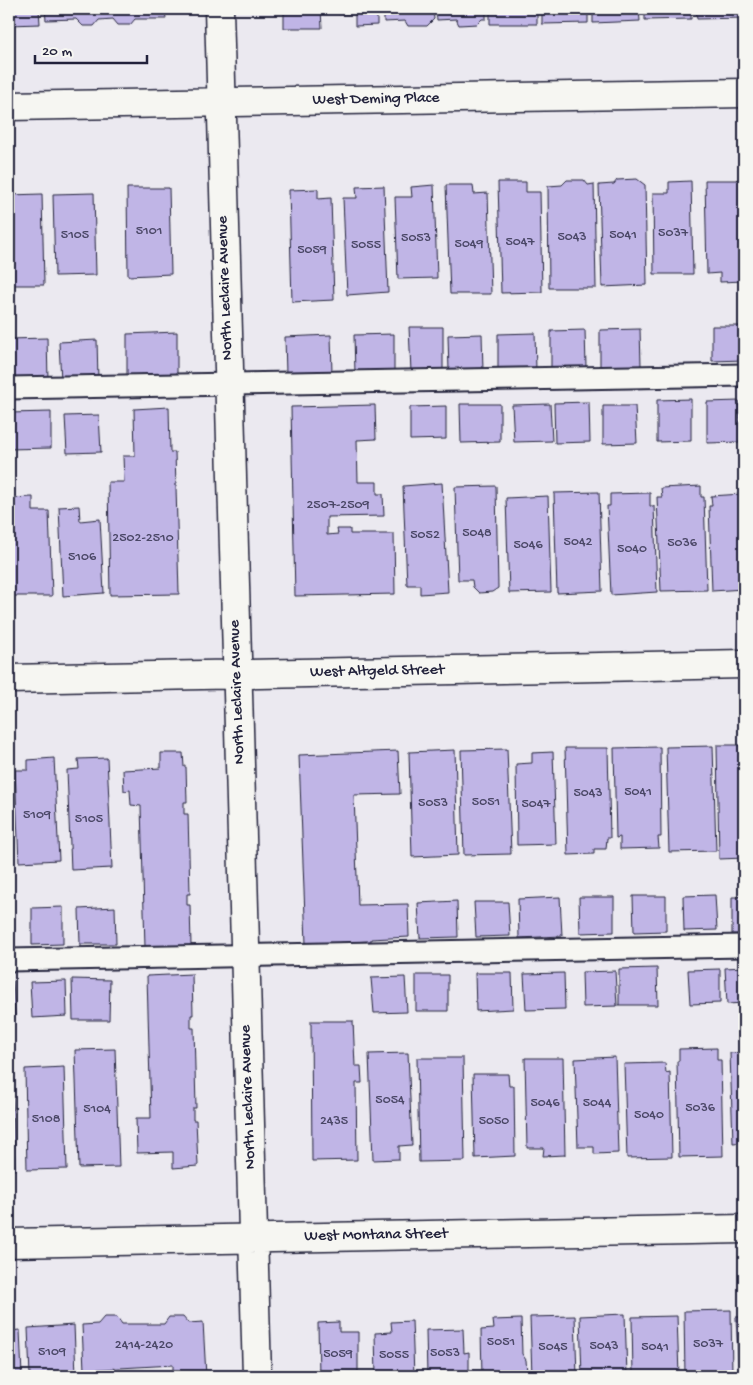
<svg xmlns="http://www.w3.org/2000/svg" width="753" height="1385" font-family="'Gochi Hand',sans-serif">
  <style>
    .building { fill: #c0b5e6; stroke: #22223b }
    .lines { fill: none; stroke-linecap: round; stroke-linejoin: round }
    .lane-casing { stroke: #22223b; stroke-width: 25 }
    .street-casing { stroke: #22223b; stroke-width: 31 }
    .lane { stroke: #f6f6f2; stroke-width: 21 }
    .street { stroke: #f6f6f2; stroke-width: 28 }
    .labels { text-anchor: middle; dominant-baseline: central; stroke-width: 4; stroke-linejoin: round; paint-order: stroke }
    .number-label { font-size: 14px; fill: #4a4766 }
    .street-label { font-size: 16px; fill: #22223b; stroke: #f6f6f2 }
  </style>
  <rect width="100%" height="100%" fill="#ebe9f0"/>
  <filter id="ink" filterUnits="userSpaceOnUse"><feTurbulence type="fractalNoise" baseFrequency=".02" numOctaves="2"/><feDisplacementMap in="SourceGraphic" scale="10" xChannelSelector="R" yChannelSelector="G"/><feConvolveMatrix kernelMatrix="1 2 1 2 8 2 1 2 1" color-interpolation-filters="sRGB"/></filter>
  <g filter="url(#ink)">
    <!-- building -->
    <path class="building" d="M9 9H39L40 24 9 25Z
      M45 9H165L166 19H135L130 25H118L113 19 99 20 94 26H83L76 19 46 20Z
      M284 9H321L322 28H284Z
      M338 9H377V25L355 26V14H338Z
      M384 9H433L434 19 427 26H408L405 21 384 22Z
      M436 9H486V19H482L477 24 459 25 456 19 437 20Z
      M490 9H537V24H490Z
      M542 9H588V23L542 24Z
      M593 9H639L640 21 593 23Z
      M645 9H691V19L645 20Z
      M696 9H743V18L697 19Z
      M637 179 645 185 647 285 602 287 599 185 614 184 617 180Z
      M567 180H584L588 185 594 184 596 288H549L548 186 562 185Z
      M705 180H742L744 281 720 282V273L707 274Z
      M691 181 693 274H654L653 193H669V182Z
      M498 182H526V192H540L542 292 501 293Z
      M434 185 437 278 398 279 395 197H412L411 187Z
      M446 185H473L474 194 488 193 491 294H450Z
      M384 186 388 292 347 295 343 198H357L356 187Z
      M127 188H169L171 274 128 276Z
      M318 189V199L331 198 334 300 292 302 289 190Z
      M94 193 96 275 55 276 53 194Z
      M42 194 44 285H9V195Z
      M712 326H744V360L712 361Z
      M409 327H443V372H411Z
      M640 329 641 366 600 367V330Z
      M585 330 586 367H551V331Z
      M177 332V374L127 375V334Z
      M535 333 536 370 498 371V334Z
      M394 334V373L355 374 354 335Z
      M482 334 483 371H449L448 335Z
      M331 335 332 374H286L285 337Z
      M47 338 48 380H9V339Z
      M97 340 98 380 61 381 59 342Z
      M691 399V441L657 442V400Z
      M739 401 740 442 707 443V402Z
      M589 402 590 442 555 443 554 403Z
      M460 404H500V442L461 443Z
      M550 404 552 441 514 442 512 405Z
      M375 405 376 439 357 440 358 482H377V494H383L384 516 327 517V535L338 534 337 529H350V534H394L395 594 295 596 291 407Z
      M446 406V439L410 440V407Z
      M603 406H635L637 443 603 444Z
      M169 407 170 452H175L179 594 110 595 108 482H124L123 456H135L134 409Z
      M51 412V448L9 449V413Z
      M99 415 101 452 67 453 65 416Z
      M442 483 448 592 420 594V585H407L403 486Z
      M496 486 498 588 492 592 479 593 473 587 472 580H458L455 487Z
      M701 486V497H704L707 590 661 591 657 497H662L661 488Z
      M599 492 602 591 557 593 554 493Z
      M650 493V506H654L657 592 611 595 607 506H610V494Z
      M742 494 743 505H744V589L712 591 709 506H712L711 496Z
      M548 496 551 592 509 593 506 498Z
      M33 497V511H49L52 596H11L9 498Z
      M79 506 80 521 100 519 104 593 63 596 59 507Z
      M717 745H744V858L719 859Z
      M713 746 716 851 669 852 666 747Z
      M660 747 661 837H658L659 848 620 849V837L616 838 614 748Z
      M565 748H608L610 838H607L606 849H594V854L568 855Z
      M507 749 511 854 464 855 461 750Z
      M455 750 458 855 412 857 409 752Z
      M398 751 400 794 354 795 358 905 408 904 409 937 371 939V941L306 944 299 755Z
      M553 752 556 844 517 845 516 764 532 763V753Z
      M161 753H183L184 767H186L187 802H184V814H188L190 894H187V905H190L191 946 145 947 141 806 131 805 130 790 124 791 123 770 161 768Z
      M54 758 59 860 19 862 15 770H28V760Z
      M107 758 112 868 71 870 67 770 79 769 78 759Z
      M715 895 717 930 684 931 683 896Z
      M633 896H666V931L634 932Z
      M560 897 562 936 519 938 518 899Z
      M579 897H614V932L580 933Z
      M732 897H744V934H732Z
      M457 901 458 937 420 938 418 903Z
      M474 902H508L510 936 476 937Z
      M9 906H10L12 946H9Z
      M63 907V944L32 945V908Z
      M115 907 116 944H80L79 909Z
      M744 967V1003L727 1004 725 968Z
      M657 968 658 1005H619V969Z
      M720 969V1003L690 1004 688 970Z
      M615 971 617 1006 583 1007 582 972Z
      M475 973H512L513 1009 476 1011Z
      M564 973 565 1009 526 1010 524 974Z
      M192 974 193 1015H191V1028H194L196 1108H193V1120H196L198 1166 173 1168V1152L137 1153 136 1118H151L147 976Z
      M416 975H448V1011H416Z
      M405 977 407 1012 374 1013 371 978Z
      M72 979 110 980 109 1020H73Z
      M9 981H13L15 1016 9 1017Z
      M66 981 67 1016 32 1018 30 982Z
      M311 1021H353L355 1066H361L362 1083H356L357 1160 312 1161Z
      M717 1048V1060H721L723 1156 679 1157 677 1061H679V1049Z
      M115 1049 119 1167 79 1168 75 1050Z
      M744 1052V1142L733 1143 730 1053Z
      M408 1053 412 1145 399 1146V1159L373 1160 369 1054Z
      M615 1057 618 1153 594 1154V1147H578L575 1059Z
      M417 1058H463L465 1161 419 1162Z
      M525 1058H563L565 1155 543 1156 544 1148H527Z
      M665 1063 666 1073 670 1072 672 1157 627 1158 624 1064Z
      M64 1067 67 1169 27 1170 25 1069Z
      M9 1068H12L15 1170H9Z
      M473 1074H508L509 1086H514L515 1156 475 1158Z
      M731 1310 732 1376H685L684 1311Z
      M625 1314 627 1376H582L580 1316Z
      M575 1316 577 1376H532L530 1317Z
      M677 1316 679 1376H633L632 1317Z
      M104 1317H117L122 1324H164L169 1317H183L188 1323 203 1322 206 1376H173V1365L84 1370 82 1325 98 1324Z
      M736 1317H744V1376H739Z
      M521 1319 522 1354 526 1360 527 1374 524 1376H482L481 1330 494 1329 493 1320Z
      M412 1321 414 1376H376L375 1333 392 1332 391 1322Z
      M339 1322V1332H358V1376H319L318 1323Z
      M74 1325 76 1376H30L28 1328Z
      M463 1329 464 1353 469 1352V1376H427L426 1330Z
      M20 1330 22 1376H9V1331Z"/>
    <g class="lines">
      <defs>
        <path id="lane" d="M9 388 744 375
          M9 960 744 946"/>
        <path id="street" d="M219 9 257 1376
          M9 106 744 93
          M9 679 744 664
          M9 1243 744 1229"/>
      </defs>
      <!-- lane casing -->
      <use href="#lane" class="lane-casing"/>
      <!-- street casing -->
      <use href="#street" class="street-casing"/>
      <!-- lane -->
      <use href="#lane" class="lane"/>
      <!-- street -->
      <use href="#street" class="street"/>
    </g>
  </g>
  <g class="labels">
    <!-- number labels -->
    <g class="number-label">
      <text x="149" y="231">5101</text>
      <text x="673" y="233">5037</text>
      <text x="75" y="235">5105</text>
      <text x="623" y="235">5041</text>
      <text x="572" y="237">5043</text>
      <text x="416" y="238">5053</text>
      <text x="520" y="242">5047</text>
      <text x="469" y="244">5049</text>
      <text x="366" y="245">5055</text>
      <text x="312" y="250">5059</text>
      <text x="338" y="505">2507-2509</text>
      <text x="477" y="533">5048</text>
      <text x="425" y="535">5052</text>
      <text x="143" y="538">2502-2510</text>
      <text x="578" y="542">5042</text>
      <text x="682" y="543">5036</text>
      <text x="528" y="545">5046</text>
      <text x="632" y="549">5040</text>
      <text x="82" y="557">5106</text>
      <text x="638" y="792">5041</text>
      <text x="588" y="793">5043</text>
      <text x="486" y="802">5051</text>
      <text x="433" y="803">5053</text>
      <text x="536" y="804">5047</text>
      <text x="37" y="815">5109</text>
      <text x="89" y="819">5105</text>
      <text x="390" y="1100">5054</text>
      <text x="545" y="1103">5046</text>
      <text x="597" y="1103">5044</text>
      <text x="700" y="1108">5036</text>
      <text x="97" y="1109">5104</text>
      <text x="649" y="1115">5040</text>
      <text x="46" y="1119">5108</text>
      <text x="334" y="1121">2435</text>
      <text x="494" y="1121">5050</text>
      <text x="501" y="1342">5051</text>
      <text x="708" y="1344">5037</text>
      <text x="144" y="1345">2414-2420</text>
      <text x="604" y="1346">5043</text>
      <text x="553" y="1347">5045</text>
      <text x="655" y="1347">5041</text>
      <text x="52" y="1352">5109</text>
      <text x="445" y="1353">5053</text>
      <text x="338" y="1354">5059</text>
      <text x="394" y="1355">5055</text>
    </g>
    <!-- street labels -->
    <g class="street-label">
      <text transform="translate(376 100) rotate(-1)">West Deming Place</text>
      <text transform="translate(226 288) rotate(-92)">North Leclaire Avenue</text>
      <text transform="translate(377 672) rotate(-1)">West Altgeld Street</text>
      <text transform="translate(238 692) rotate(-92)">North Leclaire Avenue</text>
      <text transform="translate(249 1097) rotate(-92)">North Leclaire Avenue</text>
      <text transform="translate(376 1236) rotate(-1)">West Montana Street</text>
    </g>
  </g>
  <!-- margin -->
  <rect width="753" height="1385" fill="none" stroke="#f6f6f2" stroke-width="30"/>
  <rect x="15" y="15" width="723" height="1355" fill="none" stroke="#22223b" stroke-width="2" filter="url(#ink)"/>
  <!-- scale -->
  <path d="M35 55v8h112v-8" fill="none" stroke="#22223b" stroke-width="2.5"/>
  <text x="42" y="55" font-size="15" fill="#22223b" stroke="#f6f6f2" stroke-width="4" paint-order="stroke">20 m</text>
</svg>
